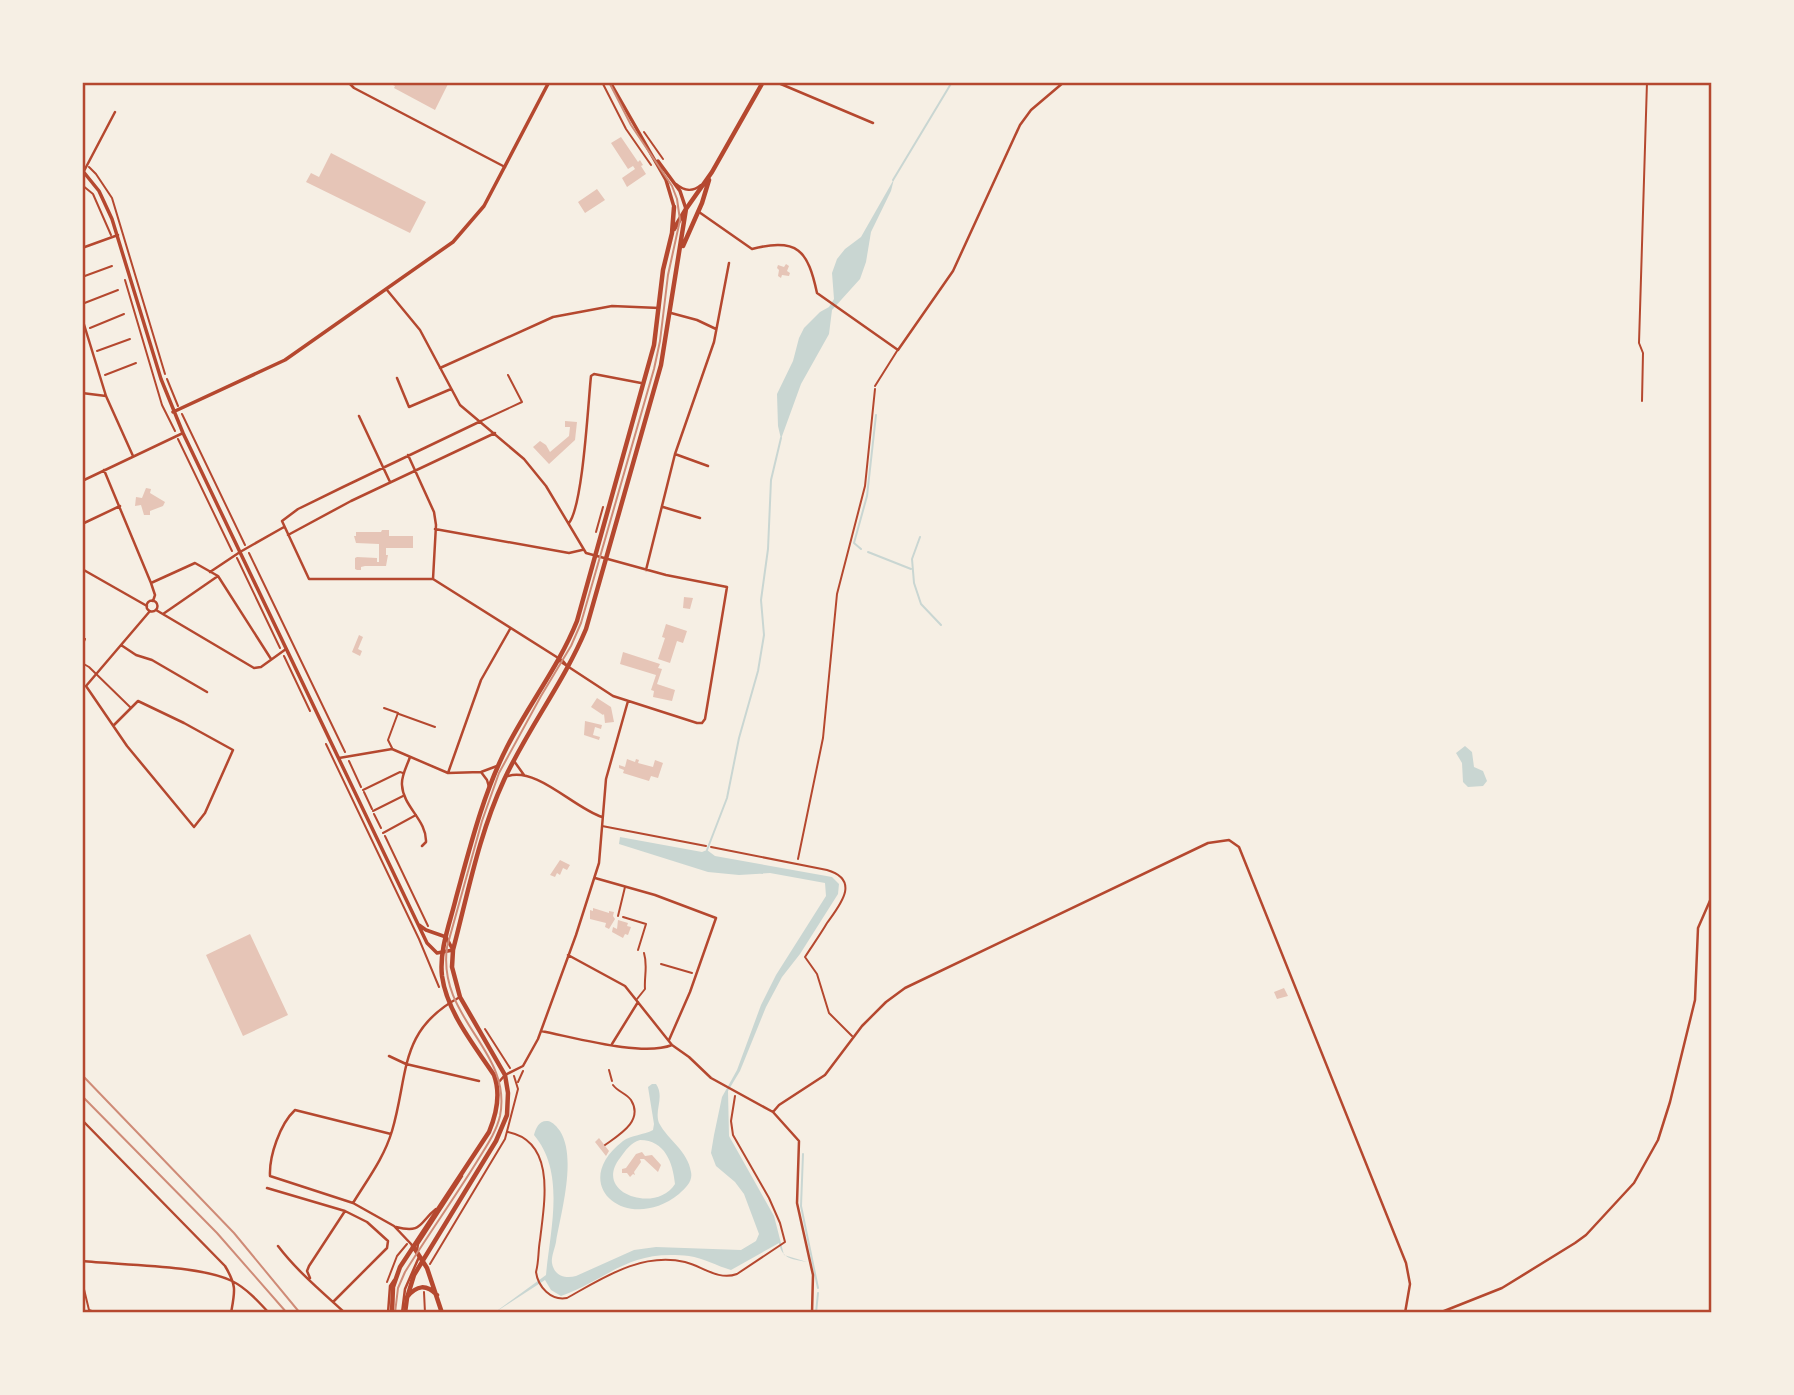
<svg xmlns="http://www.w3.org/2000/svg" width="1794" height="1395" font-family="'Sofia Sans Condensed',sans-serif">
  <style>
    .water { fill: #c9d6d2; fill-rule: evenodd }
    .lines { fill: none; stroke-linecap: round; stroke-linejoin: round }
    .stream { stroke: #c9d6d2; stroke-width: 2 }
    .building { fill: #e6c5b7 }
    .path { stroke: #b5482f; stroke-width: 2 }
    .service { stroke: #b5482f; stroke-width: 2 }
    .minor { stroke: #b5482f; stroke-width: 2.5 }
    .tertiary { stroke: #b5482f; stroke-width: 3.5 }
    .secondary { stroke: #b5482f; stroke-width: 4.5 }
    .tram { stroke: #cf8b77; stroke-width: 2 }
    .rail { stroke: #cf8b77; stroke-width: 2 }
    .neatline { fill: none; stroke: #b5482f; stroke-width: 2.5 }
  </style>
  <rect width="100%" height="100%" fill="#f6efe4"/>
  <!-- water -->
  <path class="water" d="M894 179 891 191 871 232 866 262 860 279 832 310 829 334 801 384 781 439 778 426 777 394 793 361 799 338 804 328 820 312 829 307 834 299 832 273 837 259 845 249 861 237Z
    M1465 746 1472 752 1474 767 1483 771 1487 781 1483 786 1468 787 1463 782 1462 763 1456 753Z
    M620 837 702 852 707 850 715 856 832 877 839 884 838 894 800 954 782 977 766 1007 740 1071 728 1091 729 1136 774 1216 784 1255 807 1262C792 1259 782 1259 779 1243L731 1270C717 1266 703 1258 689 1256 627 1249 611 1278 561 1296L551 1290 545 1280 494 1313 546 1275C550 1230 566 1173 534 1135 536 1128 539 1120 548 1121 553 1122 557 1127 560 1131 577 1158 561 1212 556 1242 555 1248 551 1257 552 1263 554 1276 566 1279 576 1276L634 1250 656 1247 741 1250 756 1241 759 1234 744 1194 735 1182 716 1166 711 1153 714 1135 722 1097 737 1070 761 1005 776 975 826 896 825 883 770 873 739 875 708 872 619 844Z
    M652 1084H656C665 1097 654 1110 659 1123 668 1140 688 1151 691 1172 693 1181 686 1188 679 1194 628 1235 566 1185 623 1141 631 1135 644 1135 653 1130L654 1124 648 1087ZM640 1140C665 1140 673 1163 675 1184 657 1214 592 1194 620 1158 626 1150 630 1143 640 1140Z"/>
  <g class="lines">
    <!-- stream -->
    <path class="stream" d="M893 180 952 82
      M920 537 912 559 914 583 921 604 941 625
      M861 549 854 543 867 496 876 415
      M868 552 911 569
      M707 850 727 798 739 738 758 671 764 635 761 600 768 549 771 480 781 438
      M803 1154 801 1206 818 1288
      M816 1313 818 1293"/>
  </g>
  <!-- building -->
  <path class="building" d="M387 82H449L435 110 394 88 395 86Z
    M621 137 638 162 640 160 643 165 641 166 646 174 627 187 622 178 635 169 633 166 628 169 611 143Z
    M331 153 426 202 410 233 306 182 311 173 319 177Z
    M597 189 605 200 585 213 578 202Z
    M786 264 789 266 787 271 790 273 789 276 782 275 781 278 778 276 779 270 777 268 778 265 784 267Z
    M565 421 577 422 575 440 549 464 533 447 540 441 546 445 550 452 569 436 570 427H565Z
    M146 488 151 489 150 493 165 502 163 506 150 511V515H144L141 505 135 506 136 497 142 498Z
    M382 530H389V536H413V548H386V555H388L386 566H365L361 567V570H357L355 569V558L357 557 377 558V562H379V544L356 543 354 536H356V532H381Z
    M684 597 693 598 690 609 683 608Z
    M666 624 687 631 683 643 677 641 670 663 658 659 665 638 662 637Z
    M359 635 363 637 358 649 362 651 360 656 352 652Z
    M623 652 660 664 658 668 662 669 657 684 675 690 672 701 653 697 654 691 651 690 656 675 620 664Z
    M597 698 611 707 614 722 605 723 604 714 603 715 591 707Z
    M585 721 602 725 601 729 595 727 593 735 600 737 599 740 584 735Z
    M627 759 635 762 636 759 639 760 638 763 653 767 655 760 663 763 658 778 651 776 649 781 623 773 624 770 619 768V765L625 767Z
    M560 860 570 865 567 870 563 868 560 875 557 873 555 877 550 875Z
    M593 908 609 913V911L614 912 613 916 615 919 609 929 605 927 606 923 590 919V910L593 911Z
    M618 920 628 923 627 926 631 927 628 935 625 934 623 938 612 932 613 927 617 929Z
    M250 934 288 1015 243 1036 206 955Z
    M1284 988 1288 996 1277 999 1274 992Z
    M599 1138 609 1151 606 1156 595 1142Z
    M642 1152 645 1156 652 1155 661 1165 658 1172 644 1159H640L641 1162 634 1172 635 1175 633 1174 630 1177 627 1173H622V1169L626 1168 636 1154Z"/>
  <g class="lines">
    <!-- path -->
    <path class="path" d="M602 82 626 129 651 165
      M644 132 663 159
      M89 167 96 174 112 198 165 374
      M82 185 93 194 111 235
      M82 277 112 266
      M125 280 162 405 175 431
      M82 304 118 290
      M90 328 124 314
      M97 351 130 339
      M105 375 136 363
      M167 379 178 406
      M1642 401 1643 353 1639 343 1647 82
      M182 414 245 545
      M178 439 232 551
      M596 532 603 507
      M249 553 345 752
      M237 558 280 648
      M284 656 310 711
      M326 744 419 939 439 987
      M349 761 361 787
      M364 792 372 809
      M374 814 381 828
      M385 836 428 926
      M798 859 823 738 837 594 865 486 875 389
      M623 917 646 924 638 950
      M661 964 692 973
      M485 1029 510 1068
      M518 1082 523 1071
      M508 1132C557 1142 544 1204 540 1240 538 1251 539 1261 536 1272 538 1287 551 1301 567 1298 603 1278 641 1252 685 1262 702 1266 718 1281 737 1274L785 1242 780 1223 769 1198 733 1135 731 1121 735 1096
      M430 1264 505 1139 518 1089 514 1076
      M387 1282 397 1256 407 1244
      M424 1292 425 1313"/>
    <!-- service -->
    <path class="service" d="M875 386 897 351
      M481 421 522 402 508 375
      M82 646 85 639
      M82 663 89 667 130 707
      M384 708 398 713 388 740 392 748
      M399 714 435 727
      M363 790 400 772 403 773
      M373 811 403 796
      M602 826 706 846
      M383 833 416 815
      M711 847 827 870C861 880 840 905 827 923 820 935 812 946 805 957L817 974 829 1013 852 1036
      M618 916 625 887
      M637 999 645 989C644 976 648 966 644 953
      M609 1070 612 1081
      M605 1145C619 1135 644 1121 631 1100 626 1093 618 1092 613 1085
      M82 1281 89 1310 97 1313"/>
    <!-- minor -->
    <path class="minor" d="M348 82 354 88 505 167
      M776 82 873 123
      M84 171 115 112
      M676 184C684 191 693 192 701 185
      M699 212 752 249C798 237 808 251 817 293L898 350 953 271 1020 125 1031 110 1064 82
      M82 248 118 235
      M387 290 420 330 460 405 524 459 546 486 586 553 666 575 727 587 705 719 702 723H697L613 696 558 660
      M671 313 697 320 716 329
      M82 318 106 396 133 456
      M440 368 553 317 612 306 659 308
      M397 378 409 407 451 389
      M82 393 106 396
      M359 416 390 482
      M481 421 343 487 298 509 282 521 309 579H433L563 661 568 667
      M675 454 708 466
      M408 455 434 512 436 525 433 579
      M104 470 151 583 155 595 153 601
      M82 481 183 433
      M663 507 700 518
      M569 523C583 505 588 404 591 376L594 374 641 383
      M82 524 120 506
      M435 529 569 553 582 550
      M288 535 351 501 495 433
      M82 569 147 606
      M646 570 675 454 714 342 729 263
      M210 572 240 552 284 527
      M151 583 195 563 218 576 271 659
      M146.5 606a5.5 5.5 0 1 1 11 0a5.5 5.5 0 1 1-11 0Z
      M156 610 254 668 261 667 286 649
      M163 614 218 576
      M121 645 136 655 152 660 207 692
      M114 725 138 701 184 723 233 750 205 813 194 827 127 746 86 686 150 611
      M410 757C407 766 401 776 402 785 403 807 427 820 426 842L422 846
      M339 758 392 749 448 773 481 772 497 766
      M514 761 524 775
      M481 772 487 780 489 787
      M448 773 481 680 510 629
      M508 776C537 767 574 808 602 817
      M595 878 655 895 716 918 690 992 669 1040
      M568 955 625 986 672 1045 689 1057 711 1078 773 1112 799 1141 797 1203 813 1275 812 1313
      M541 1031C573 1037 642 1057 672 1045
      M612 1044 638 1002
      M389 1056 406 1064 479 1081
      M498 1083 505 1075 523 1066 538 1039 576 935 599 863 606 779 628 701
      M773 1112 779 1105 825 1075 862 1026 886 1002 905 988 1208 843 1229 840 1239 847 1406 1263 1410 1284 1405 1313
      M82 1120 225 1266C237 1286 235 1291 231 1313
      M391 1134 295 1110C280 1124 269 1156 270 1176L353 1203 394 1226 412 1245
      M267 1188 345 1211 367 1222 388 1241 387 1248 333 1302
      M353 1203C367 1180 384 1158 392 1131 409 1074 398 1030 460 997
      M396 1227C423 1234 419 1222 436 1209
      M278 1246C297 1271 321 1291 345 1313
      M417 1250 418 1244 462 1176
      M82 1261C120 1265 200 1265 232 1281 246 1288 258 1301 269 1313
      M310 1278 307 1271 309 1266 345 1211
      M388 1313 390 1286 394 1280
      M402 1313 405 1289 419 1257
      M1439 1313 1502 1288 1575 1243 1586 1235 1634 1183 1658 1140 1670 1102 1695 1000 1698 928 1712 896"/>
    <!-- tertiary -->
    <path class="tertiary" d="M610 82 666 180 674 207
      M658 161 680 191 686 209
      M82 170 99 191 112 219 161 379 183 433 427 943 437 953 453 950 446 937 426 930 419 925
      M173 412 285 360 453 242 484 206 549 82"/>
    <!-- secondary -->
    <path class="secondary" d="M674 229 686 209 712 172 763 82
      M683 246 702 203 709 180
      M413 1246 427 1268 442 1313
      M407 1297C417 1285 426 1284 437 1295
      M392 1313 393 1287 400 1267 489 1132C497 1113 501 1094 494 1075 474 1045 447 1012 442 976 439 950 450 923 456 898 470 847 483 794 507 747 529 704 559 666 577 621L654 345 663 270 672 233 674 207
      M405 1313 407 1298 414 1275 496 1141 507 1115 508 1093 505 1075 460 997 452 967 453 950C468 893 479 834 504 780 528 728 564 682 586 629L661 365 686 209"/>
    <!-- tram -->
    <path class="tram" d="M395 1313 398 1288 405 1272C428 1235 453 1200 476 1163 485 1148 496 1133 500 1116 513 1050 437 1020 447 947L482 821 499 773 541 696 571 646 581 623 654 369 660 341 668 275 680 220 677 199 672 186 631 125 609 82"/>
    <!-- rail -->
    <path class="rail" d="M82 1075 234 1233 300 1313
      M82 1096 217 1233 287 1313"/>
  </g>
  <!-- border -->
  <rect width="1794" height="1395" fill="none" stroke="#f6efe4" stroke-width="168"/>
  <rect x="84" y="84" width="1626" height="1227" class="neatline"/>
</svg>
